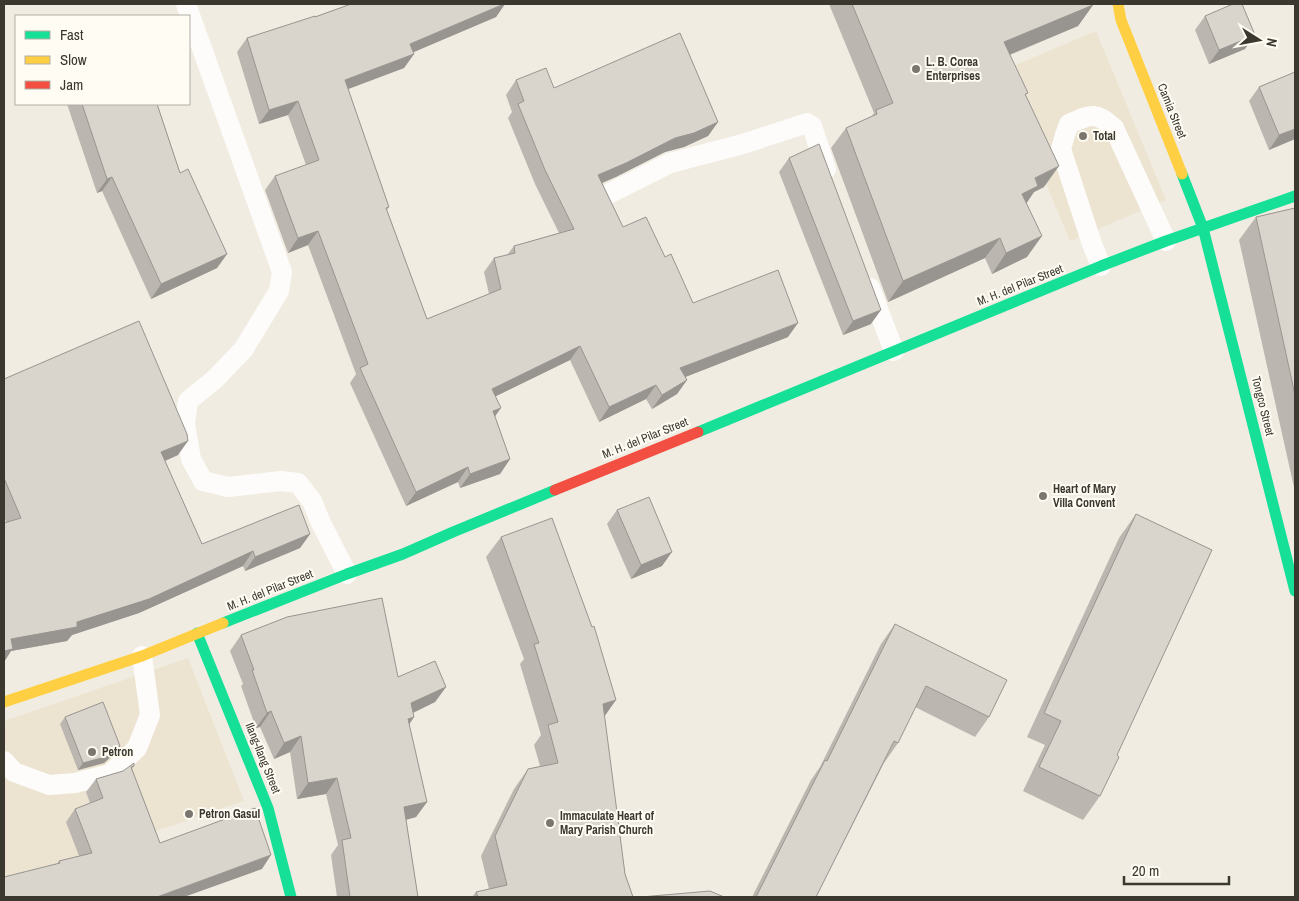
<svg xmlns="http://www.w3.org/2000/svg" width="1299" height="901" font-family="'Archivo Narrow',sans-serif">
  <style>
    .built { fill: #ece4d1 }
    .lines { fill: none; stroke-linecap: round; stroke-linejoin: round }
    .lane { stroke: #fdfcfa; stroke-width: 20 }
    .fast { stroke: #16e098; stroke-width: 11 }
    .slow { stroke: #ffcf43; stroke-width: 11 }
    .jam { stroke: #f24e42; stroke-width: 11 }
    .wall { fill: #bbb7b0 }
    .shaded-wall { fill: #989590 }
    .building { fill: #d9d5cd; stroke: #989590 }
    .poi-dot { fill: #7b776e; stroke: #fffcf4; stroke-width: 2 }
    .labels { text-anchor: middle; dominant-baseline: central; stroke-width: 4; stroke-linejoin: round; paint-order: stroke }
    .poi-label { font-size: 12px; font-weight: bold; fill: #3b3830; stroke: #fffcf4; text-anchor: start }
    .street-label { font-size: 12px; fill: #3b3830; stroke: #fffcf4 }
  </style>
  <rect width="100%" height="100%" fill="#f1ece1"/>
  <!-- built -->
  <path class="built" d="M1096 31 1166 200 1070 241 999 72Z
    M188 658 244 801 4 883V721Z"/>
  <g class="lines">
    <!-- lane -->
    <path class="lane" d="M186 4 282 272 279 291 243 350 214 380 188 401 185 424 191 459 203 481 228 487 281 481 298 483 312 501 321 523 347 574
      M608 194 670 163 743 144 807 123 812 126 826 169
      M1101 266 1092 244 1061 149 1065 135 1069 124C1092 114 1095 111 1114 128L1166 241
      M870 288 894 351
      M4 761 14 772 49 785 75 783 110 774 137 748 150 715 142 656"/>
    <!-- fast -->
    <path class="fast" d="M1182 174 1203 228 1295 591
      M698 432 1101 266 1166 241 1295 196
      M223 623 347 574 403 554 453 532 555 490
      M197 633 268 808 291 897"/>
    <!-- slow -->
    <path class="slow" d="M1118 4 1121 20 1182 174
      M4 702 142 656 223 623"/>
    <!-- jam -->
    <path class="jam" d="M555 490 698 432"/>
  </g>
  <!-- wall -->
  <path class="wall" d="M351 4H505L496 17 413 52 414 54 404 68 348 89 389 207 387 210 427 319 489 294 484 272 494 258 507 255 514 246 559 233 535 184 508 118 512 112 506 95 516 80 718 122 708 136 684 147 665 152 602 183 623 227 665 257 693 303 788 337 685 377 687 380 677 394 652 409 646 399 599 422 570 360 496 396 495 416 510 459 500 474 460 488 458 482 406 506 350 383 356 374 308 245 288 253 265 190 275 176 306 165 288 115 259 124 237 52 247 38 315 17Z
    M829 4H1092L1093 5 1078 26 1010 55 1026 96 1044 187 1034 192 1026 203 1027 257 992 274 985 258 888 302 831 148 846 128 872 116 874 113Z
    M1205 16 1245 49 1209 64 1195 30Z
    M1295 72V139L1269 150 1249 101 1259 87Z
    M67 104H157L180 173 227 254 217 268 151 299 102 191 97 193Z
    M789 158 871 324 843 335 779 172Z
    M1295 208V492L1239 240 1256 217Z
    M4 379 178 455 165 461 202 544 310 534 300 548 245 571 243 566 139 613 72 635 67 641 11 651 4 662V523L6 522 4 516Z
    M617 510 662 566 631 579 607 524Z
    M1136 514 1117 755 1100 796 1083 820 1023 791 1045 745 1027 737 1119 538Z
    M501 537 604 717 625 874 633 897H472L476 892 489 889 481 856 514 789 528 769 540 766 534 745 541 735 520 664 524 659 486 557Z
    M895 624 989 717 975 737 915 707 898 743 884 763 816 897H752L811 780 820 767 881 644Z
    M241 635 398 677 446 687 435 702 413 713 414 717 409 725 427 802 416 817 406 820 418 897H337L331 855 338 845 326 794 297 799 290 752 274 759 260 727 256 728 241 686 243 684 230 651Z
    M65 717 120 746 115 753 104 763 78 770 60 724Z
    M134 766 132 769 160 843 262 869 57 864 59 861 79 856 66 822 75 809 90 803 86 792 96 779 123 771Z"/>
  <!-- shaded-wall -->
  <path class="shaded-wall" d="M504 4H505L496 17 400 58 410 44Z
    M1093 5 1078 26 989 63 1004 42Z
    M1255 35 1245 49 1209 64 1219 50Z
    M414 54 404 68 335 94 345 80Z
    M298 101 288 115 259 124 269 110Z
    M718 122 708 136 684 147 665 152 616 177 588 189 598 175 675 138Z
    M1295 129V139L1269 150 1279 135Z
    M1059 166 1044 187 1034 192 1024 207 1022 194 1035 178Z
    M112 177 102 191 97 193 107 179Z
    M318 231 308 245 288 253 298 238Z
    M1042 236 1027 257 992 274 1006 253Z
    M1000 238 985 258 888 302 903 281Z
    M227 254 217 268 151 299 161 284Z
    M881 310 871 324 843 335 853 321Z
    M798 323 788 337 670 383 680 368Z
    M580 346 570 360 482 403 492 389Z
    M687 380 677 394 652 409 662 395Z
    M656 385 646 399 599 422 609 407Z
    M501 408 491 422 493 411Z
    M188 441 178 455 151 467 161 452Z
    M510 459 500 474 460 488 470 474Z
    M468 467 458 482 406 506 416 492Z
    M310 534 300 548 245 571 255 557Z
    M253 551 243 566 139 613 72 635 67 641 11 651 4 662V650L11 639 77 622Z
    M672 552 662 566 631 579 641 565Z
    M446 687 435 702 400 719 411 703Z
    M616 700 602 720 603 704Z
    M271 711 260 727 256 728 267 713Z
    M414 717 403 733 408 719Z
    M301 736 290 752 274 759 284 743Z
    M120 746 115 753 104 763 78 770 83 763Z
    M337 778 326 794 297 799 308 783Z
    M427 802 416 817 393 823 404 807Z
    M271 855 262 869 184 897H157Z"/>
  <!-- building -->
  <path class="building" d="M351 4H504L410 44 414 54 345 80 389 207 386 208 427 319 501 289 494 258 515 253 514 246 574 229 545 170 518 104 524 101 516 80 546 68 554 88 680 33 718 122 694 133 675 138 626 163 598 175 623 227 646 217 665 257 671 254 693 303 778 270 798 323 680 368 687 380 662 395 656 385 609 407 580 346 492 389 501 408 493 411 510 459 470 474 468 467 416 492 360 368 368 364 318 231 298 238 275 176 319 160 298 101 269 110 247 38 315 16V17Z
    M852 4H1092L1093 5 1004 42 1028 93 1025 94 1059 166 1035 178 1038 186 1022 194 1042 236 1006 253 1000 238 903 281 846 128 877 114 876 110 893 103Z
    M1233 4H1242L1255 35 1219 50 1205 16Z
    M1295 72V129L1279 135 1259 87Z
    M82 104H157L180 173 188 169 227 254 161 284 112 177 107 179Z
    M819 144 881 310 853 321 789 158Z
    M1295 208V395L1256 217Z
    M139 321 187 434 188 441 161 452 202 544 299 505 310 534 255 557 253 551 149 599 77 622V627L11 639 13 649 4 651V523L21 518 4 478V379Z
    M649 497 672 552 641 565 617 510Z
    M1136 514 1212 550 1117 755 1119 757 1100 796 1039 767 1061 721 1044 713Z
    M552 518 592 627 594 626 616 700 603 704 625 874 633 897H478L476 892 507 885 495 836 528 769 558 763 548 725 558 722 534 644 539 643 501 537Z
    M382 598 398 677 435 661 446 687 411 703 414 717 408 719 427 802 404 807 418 897H350L342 840 351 838 337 778 308 783 301 736 284 743 271 711 267 713 252 670H254L241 635 287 617Z
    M895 624 1007 680 989 717 926 686 898 743 894 741 816 897H756L825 760 827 761Z
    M103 702 120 746 109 756 83 763 65 717Z
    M134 763V766L131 767 160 843 255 808 271 855 157 897H4V877L60 863 59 861 92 853 75 809 103 798 96 779 123 771Z
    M710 891 724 897H641Z"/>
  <!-- markers -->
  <g class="poi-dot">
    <circle cx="916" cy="69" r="5"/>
    <circle cx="1083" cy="136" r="5"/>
    <circle cx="1043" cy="496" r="5"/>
    <circle cx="92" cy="752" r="5"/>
    <circle cx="189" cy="814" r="5"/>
    <circle cx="550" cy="823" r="5"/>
  </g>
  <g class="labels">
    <!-- poi labels -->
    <g class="poi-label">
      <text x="926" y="62">L. B. Corea<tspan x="926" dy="14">Enterprises</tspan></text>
      <text x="1093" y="136">Total</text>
      <text x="1053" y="489">Heart of Mary<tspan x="1053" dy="14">Villa Convent</tspan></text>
      <text x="102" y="752">Petron</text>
      <text x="199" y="814">Petron Gasul</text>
      <text x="560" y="816">Immaculate Heart of<tspan x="560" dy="14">Mary Parish Church</tspan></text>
    </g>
    <!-- street labels -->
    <g class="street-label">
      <text transform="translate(1172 111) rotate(68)">Camia Street</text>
      <text transform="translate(1020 285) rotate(-22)">M. H. del Pilar Street</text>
      <text transform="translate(1263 406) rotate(76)">Tongco Street</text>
      <text transform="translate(645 438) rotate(-22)">M. H. del Pilar Street</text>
      <text transform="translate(270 590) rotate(-22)">M. H. del Pilar Street</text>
      <text transform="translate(263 758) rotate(68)">Ilang-Ilang Street</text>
    </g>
  </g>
  <!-- border -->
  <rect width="1299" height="901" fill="none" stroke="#3b3830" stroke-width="10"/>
  <!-- legend -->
  <rect x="15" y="15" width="175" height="90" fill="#fffcf4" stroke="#b1aea6"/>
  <rect x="25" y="31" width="25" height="8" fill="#16e098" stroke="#b1aea6"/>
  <text x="60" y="40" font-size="15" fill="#3b3830">Fast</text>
  <rect x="25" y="56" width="25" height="8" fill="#ffcf43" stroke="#b1aea6"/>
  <text x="60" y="65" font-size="15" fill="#3b3830">Slow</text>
  <rect x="25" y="81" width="25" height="8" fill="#f24e42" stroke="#b1aea6"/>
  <text x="60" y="90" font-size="15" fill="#3b3830">Jam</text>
  <!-- north arrow -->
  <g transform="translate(1259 40) rotate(101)" stroke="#fffcf4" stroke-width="4" paint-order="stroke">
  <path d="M0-4L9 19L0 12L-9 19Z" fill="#3b3830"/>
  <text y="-8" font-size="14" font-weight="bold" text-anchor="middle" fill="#3b3830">N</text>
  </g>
  <!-- scale -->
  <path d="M1124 876v8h105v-8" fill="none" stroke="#3b3830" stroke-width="2.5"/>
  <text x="1132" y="876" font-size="15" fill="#3b3830" stroke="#fffcf4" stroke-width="4" paint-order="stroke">20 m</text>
</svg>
